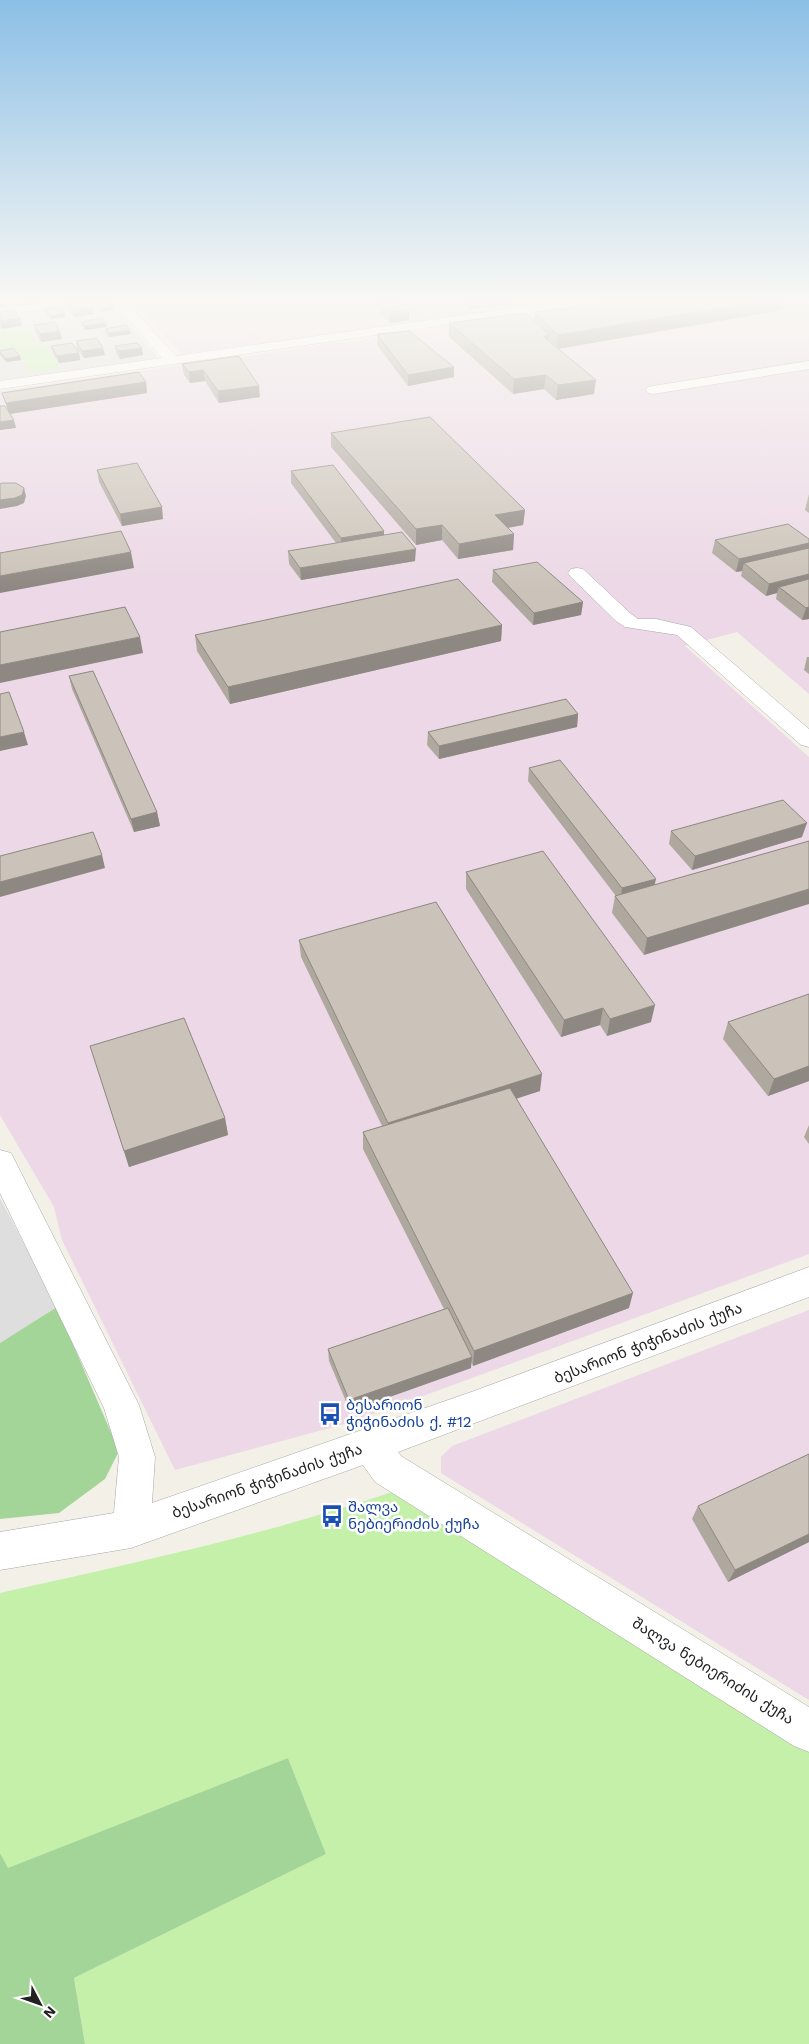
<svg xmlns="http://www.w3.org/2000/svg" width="809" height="2044" font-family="'Work Sans','Noto Sans Georgian',sans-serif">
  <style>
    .residential { fill: #dfdede }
    .industrial { fill: #ecd8e6 }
    .grass { fill: #c5f0a9 }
    .forest { fill: #a4d598 }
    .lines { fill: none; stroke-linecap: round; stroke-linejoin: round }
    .minor-casing { stroke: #a8a8a8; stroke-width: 1 }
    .minor { fill: #fff; fill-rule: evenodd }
    .wall { fill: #afa89f }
    .shaded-wall { fill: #8e8882 }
    .building { fill: #cbc3b9; stroke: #8e8882 }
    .labels { text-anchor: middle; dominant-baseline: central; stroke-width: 5; stroke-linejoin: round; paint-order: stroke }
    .near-street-label { font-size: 15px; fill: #212121; stroke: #fff }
    .near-transit-label { font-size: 15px; fill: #164399; stroke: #fff; text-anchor: start }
  </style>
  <rect width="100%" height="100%" fill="#f2f0e7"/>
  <!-- residential -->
  <path class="residential" d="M0 303H110L158 358 0 380Z
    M0 1198 57 1307 0 1343Z"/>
  <!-- industrial -->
  <path class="industrial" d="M134 303H548L182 354Z
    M616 303H809V360L736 373 743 377 809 366V694L737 632 685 646 809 757V1254L352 1422 175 1470 62 1240 54 1207 0 1115V391Z
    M809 1310V1700L441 1473V1457L452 1446Z"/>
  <!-- grass -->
  <path class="grass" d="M26 327 39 346 61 342 64 347 48 349 60 368 31 373 17 350 0 353V330Z
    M395 1491 809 1751V2044H85L74 1978 326 1854 288 1758 7 1869 0 1852V1593C133 1563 266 1535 395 1491Z"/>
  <!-- forest -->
  <path class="forest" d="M57 1307 119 1451 105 1479 59 1513 0 1519V1343Z
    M288 1758 326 1854 74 1978 85 2044H0V1853L8 1868Z"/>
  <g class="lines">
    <defs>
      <path id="minor" d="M36 303H68L62 307 0 315V307Z
        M114 303H127L176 356 548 303H577L571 307 0 389V381L162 358Z
        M809 361V369L653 394 648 393 646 390 648 387 653 386Z
        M577 568 583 569 630 613 638 619H656L691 627 809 729V747L801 745 677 635 625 627 616 621 571 577 568 573 571 569Z
        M0 1150 11 1153 139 1405 155 1457 152 1503 474 1391 809 1267V1297L398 1452 401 1456 809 1707V1752L794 1746 375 1482 363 1465 131 1548 0 1570V1532L114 1513 119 1457 104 1408 0 1193Z"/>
    </defs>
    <!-- minor casing -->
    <use href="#minor" class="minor-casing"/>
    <!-- minor -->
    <use href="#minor" class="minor"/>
  </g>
  <!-- wall -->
  <path class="wall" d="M68 303 94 314 74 317 69 309Z
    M93 303 114 306V310L101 312 94 306Z
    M373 303H387L409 320 390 323 380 314V306L378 307Z
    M462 303H517L469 309Z
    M44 309 65 317 51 319 45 313Z
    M783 310 558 349 594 394 556 400 544 389 513 394 449 337V323L534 321 535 312Z
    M81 322 106 323 107 327 85 330 82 325Z
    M34 325 62 339 41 342 36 333Z
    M105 329 131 334 109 337 105 332Z
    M377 334 454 367V377L408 386 377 345Z
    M76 341 105 355 84 358 77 349Z
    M51 346 79 353 80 360 59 363 53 354Z
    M115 346 143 355 120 359 116 353Z
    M0 351 21 360 6 362 0 355Z
    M239 356 260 397 219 403 205 381 190 383 184 375 182 364Z
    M146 382 147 393 10 414 16 428 7 408 2 393Z
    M331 433 525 510 523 525 508 528 514 534 513 550 458 559 442 540 416 545 331 447Z
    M97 470 163 519 122 526 99 482Z
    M291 471 384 535 415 561 301 580 289 564 288 551 336 543 291 483Z
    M809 494V513L805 510Z
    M788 524 809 619 802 620 776 599 777 593 766 596 741 576 742 571 736 572 712 553 715 540Z
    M493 570 583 602 581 615 533 625 492 582Z
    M502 625 501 641 230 704 197 651 195 635Z
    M807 657H809V674L804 670Z
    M69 676 157 812 160 826 134 832 72 689Z
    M578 714 577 727 439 759 427 745 428 732Z
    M529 768 655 885 809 841 644 955 612 913 615 896H616L528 781Z
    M671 831 802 837 692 870 669 844Z
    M466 872 651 1022 607 1036 600 1025 561 1037 466 889Z
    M299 940 540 1091 516 1098 629 1308 473 1366 471 1362V1368L350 1411 329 1361 328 1349 444 1309 363 1149V1132L382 1126 301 957Z
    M809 994V1081L768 1096 723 1039 728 1022Z
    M90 1046 225 1118 228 1135 129 1167Z
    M809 1125V1144L804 1137Z
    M809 1454V1542L728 1582 692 1519 698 1506Z"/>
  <!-- shaded-wall -->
  <path class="shaded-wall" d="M5 303 6 307 0 308V304Z
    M20 303H44L21 306Z
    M378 303H387L380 304V306L378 307Z
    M470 303H517L469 309Z
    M751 303H785L783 310 557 349 558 335Z
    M114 306V310L101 312 100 309Z
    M93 307 94 314 74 317 73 310Z
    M409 310V320L390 323V312Z
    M65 313V317L51 319V316Z
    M20 318 22 326 1 329 0 321Z
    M106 323 107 327 85 330V326Z
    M130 330 131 334 109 337V333Z
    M60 331 62 339 41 342 40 334Z
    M549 334 547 347 544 337Z
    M103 348 105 355 84 358 82 351Z
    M142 348 143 355 120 359 119 351Z
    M79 353 80 360 59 363 57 356Z
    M20 356 21 360 6 362 5 359Z
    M454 367V377L408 386V375Z
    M203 370 205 381 190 383 189 372Z
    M546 375 544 389 513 394 514 379Z
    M596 380 594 394 556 400 558 385Z
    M146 382 147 393 9 414 6 403Z
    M259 386 260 397 219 403 218 391Z
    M14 420 16 428 0 430V422Z
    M24 488 26 496 24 503 17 506 0 509V500Z
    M162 507 163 519 122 526 120 514Z
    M525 510 523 525 494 530 495 515Z
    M442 525V540L416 545V529Z
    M384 531V543L341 550V538Z
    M514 534 513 550 458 559 459 544Z
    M809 543V555L744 563 742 571 736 572 739 559Z
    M416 549 415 561 301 580 300 568Z
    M131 552 134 568 0 593V576Z
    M809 574V586L779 587 777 593 766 596 769 584Z
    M583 602 581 615 533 625 534 613Z
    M809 607V619L802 620 806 608Z
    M502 625 501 641 230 704 228 687Z
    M140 637 143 653 0 683V665Z
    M578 714 577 727 439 759V746Z
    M24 732 28 745 0 751V737Z
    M157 812 160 826 134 832 131 819Z
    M807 823 802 837 692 870 695 856Z
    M102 855 105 868 0 897V882Z
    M656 879 653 892 620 902 622 888Z
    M809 889V904L644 955 647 938Z
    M655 1005 651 1022 607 1036 610 1019Z
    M603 1008 600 1025 561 1037 564 1020Z
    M809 1066V1081L768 1096 774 1079Z
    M542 1074 540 1091 389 1140 388 1123Z
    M225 1118 228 1135 129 1167 124 1151Z
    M633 1293 629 1308 473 1366 474 1351Z
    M472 1357 471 1368 350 1411 349 1400Z
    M809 1534V1542L728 1582 735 1570Z"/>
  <!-- building -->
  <path class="building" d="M68 303H90L93 307 73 310Z
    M93 303H109L114 306 100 309Z
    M388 303H400L409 310 390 312 380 304Z
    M606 303H751L558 335 535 312Z
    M58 307 65 313 51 316 44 309Z
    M15 310 20 318 0 321V312Z
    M525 313 549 334 544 337 596 380 558 385 546 375 514 379 449 323Z
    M102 318 106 323 85 326 81 322Z
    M55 322 60 331 40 334 34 325Z
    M126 325 130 330 109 333 105 329Z
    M409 331 454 367 408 375 377 334Z
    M97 338 103 348 82 351 76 341Z
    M72 343 79 353 57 356 51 346Z
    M137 343 142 348 119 351 115 346Z
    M13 348 20 356 5 359 0 352V351Z
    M239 356 259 386 218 391 203 370 189 372 182 364Z
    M139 372 146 382 6 403 2 393Z
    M0 406H5L14 420 0 422Z
    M430 417 525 510 495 515 514 534 459 544 442 525 416 529 331 433Z
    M137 463 162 507 120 514 97 470Z
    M333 465 384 531 341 538 291 471Z
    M2 483H16L24 488 22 495 15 498 0 500V484Z
    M788 524 809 539V543L739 559 715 540Z
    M121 531 131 552 0 576V553Z
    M402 532 416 549 300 568 288 551Z
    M809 548V574L769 584 744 563Z
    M537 562 583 602 534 613 493 570Z
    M458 579 502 625 228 687 195 635Z
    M809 579V607L806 608 779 587Z
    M125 607 140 637 0 665V632Z
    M93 671 157 812 131 819 69 676Z
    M9 692 24 732 0 737V694Z
    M566 699 578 714 439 746 428 732Z
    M560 760 656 879 622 888 529 768Z
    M783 800 807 823 695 856 671 831Z
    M93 832 102 855 0 882V856Z
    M809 841V889L647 938 615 896Z
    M543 851 655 1005 610 1019 603 1008 564 1020 466 872Z
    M436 902 542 1074 388 1123 299 940Z
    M809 994V1066L774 1079 728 1022Z
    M184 1018 225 1118 124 1151 90 1046Z
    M510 1088 633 1293 474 1351 363 1132Z
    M448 1308 472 1357 349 1400 328 1349Z
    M809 1454V1534L735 1570 698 1506Z"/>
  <!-- sky -->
  <linearGradient id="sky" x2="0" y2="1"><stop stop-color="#8cbfe6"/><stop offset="0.51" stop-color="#f9f8f4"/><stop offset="1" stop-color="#f9f8f4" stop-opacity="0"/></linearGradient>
  <rect width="809" height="589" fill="url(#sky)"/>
  <!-- icons -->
  <defs>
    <symbol id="bus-bare" viewBox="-9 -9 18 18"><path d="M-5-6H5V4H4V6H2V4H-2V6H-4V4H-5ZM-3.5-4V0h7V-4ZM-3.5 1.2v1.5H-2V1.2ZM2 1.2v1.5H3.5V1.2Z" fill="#1a4fb4" stroke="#fff" stroke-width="2.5" paint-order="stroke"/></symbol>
  </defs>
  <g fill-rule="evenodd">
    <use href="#bus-bare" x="314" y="1398" width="32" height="32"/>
    <use href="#bus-bare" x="316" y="1500" width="32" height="32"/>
  </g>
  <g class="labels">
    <!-- near-street labels -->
    <g class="near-street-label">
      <text transform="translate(648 1343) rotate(-21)">ბესარიონ ჭიჭინაძის ქუჩა</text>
      <text transform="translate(267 1481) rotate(-19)">ბესარიონ ჭიჭინაძის ქუჩა</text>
      <text transform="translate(713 1671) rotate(32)">შალვა ნებიერიძის ქუჩა</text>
    </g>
    <!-- near-transit labels -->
    <g class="near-transit-label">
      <text x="346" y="1405">ბესარიონ<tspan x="346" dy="17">ჭიჭინაძის ქ. #12</tspan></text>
      <text x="348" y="1507">შალვა<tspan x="348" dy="17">ნებიერიძის ქუჩა</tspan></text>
    </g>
  </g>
  <!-- north arrow -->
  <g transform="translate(40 2004) rotate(131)" stroke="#ffffff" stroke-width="4" paint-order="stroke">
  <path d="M0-4L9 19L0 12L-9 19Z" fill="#212121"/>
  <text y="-8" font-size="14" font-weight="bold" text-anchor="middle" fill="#212121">N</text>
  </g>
</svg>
